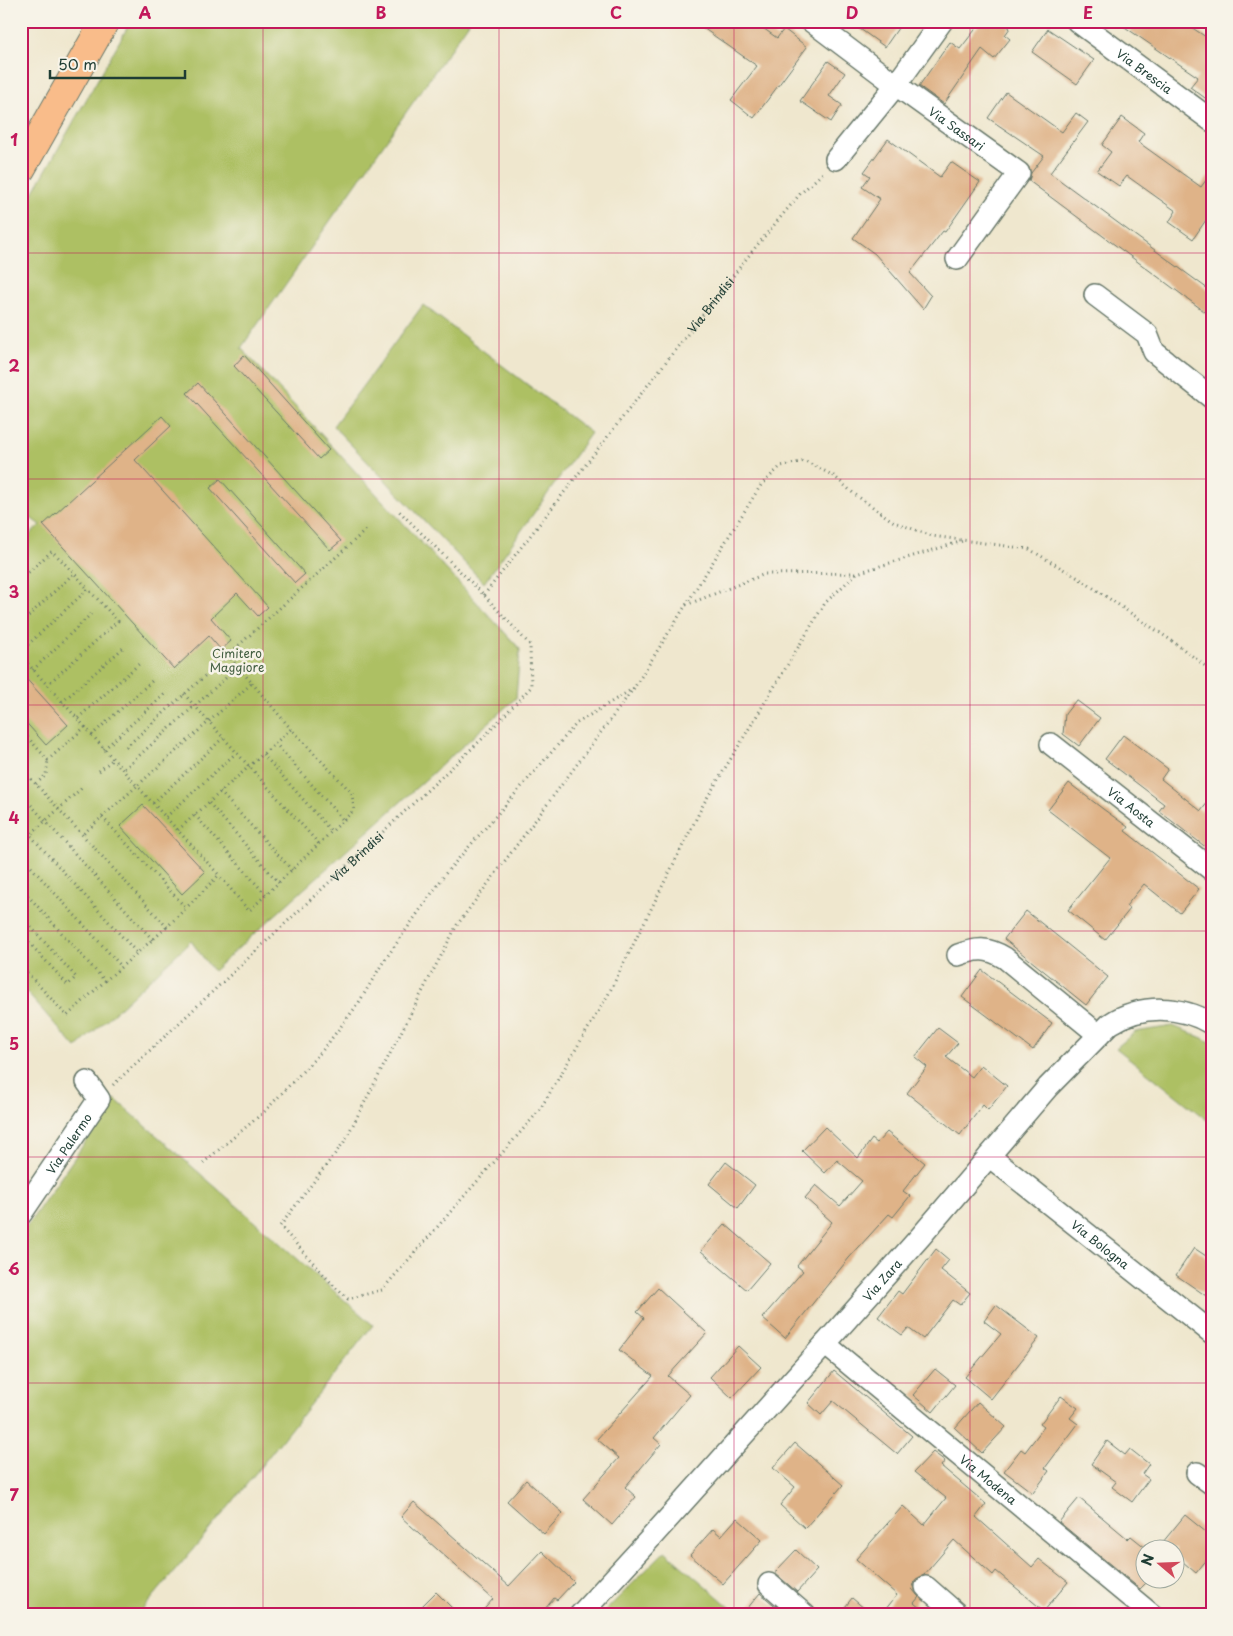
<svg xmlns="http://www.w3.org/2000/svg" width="1233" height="1636" font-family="'Playpen Sans',sans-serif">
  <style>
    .green { fill: #adc063; stroke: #667e4c }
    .building { fill: #dfb388 }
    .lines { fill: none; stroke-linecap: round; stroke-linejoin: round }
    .minor-casing { stroke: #68786a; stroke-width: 24 }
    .major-casing { stroke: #68786a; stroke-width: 30 }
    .path { stroke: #68786a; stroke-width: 3; stroke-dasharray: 1 4; stroke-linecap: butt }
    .minor { stroke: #fff; stroke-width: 21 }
    .major { stroke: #f9bc8a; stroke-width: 28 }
    .grid { fill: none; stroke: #c2185b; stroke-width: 1; stroke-opacity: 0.55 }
    .labels { text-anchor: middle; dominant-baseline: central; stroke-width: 5; stroke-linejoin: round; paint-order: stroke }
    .street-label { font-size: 12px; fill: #1f3d34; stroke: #f7f3e8 }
    .park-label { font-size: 12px; fill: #425e40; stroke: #f7f3e8 }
    .neatline { fill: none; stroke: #c2185b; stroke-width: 2 }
    .grid-label { font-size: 16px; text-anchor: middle; font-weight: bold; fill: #c2185b }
  </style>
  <rect width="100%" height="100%" fill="#f7f3e8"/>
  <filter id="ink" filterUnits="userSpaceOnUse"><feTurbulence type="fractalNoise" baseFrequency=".02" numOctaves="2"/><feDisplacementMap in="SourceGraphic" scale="10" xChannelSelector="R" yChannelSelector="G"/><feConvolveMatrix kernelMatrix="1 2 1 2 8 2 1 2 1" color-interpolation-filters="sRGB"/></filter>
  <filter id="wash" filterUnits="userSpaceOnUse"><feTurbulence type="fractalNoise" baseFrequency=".0096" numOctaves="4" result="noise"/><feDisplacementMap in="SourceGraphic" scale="20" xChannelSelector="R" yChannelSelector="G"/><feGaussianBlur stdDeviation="1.12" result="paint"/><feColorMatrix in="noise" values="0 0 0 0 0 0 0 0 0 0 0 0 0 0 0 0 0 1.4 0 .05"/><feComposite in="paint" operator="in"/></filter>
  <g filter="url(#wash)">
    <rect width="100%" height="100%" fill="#efe7ce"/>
    <!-- green -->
    <path class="green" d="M131 21H470L241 348 520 649 516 698 213 971 191 941 76 1048 21 986V543L40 525 21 511V214Z
      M423 305 591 433 484 583 333 426Z
      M1173 1026 1205 1039 1212 1043V1124L1116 1048 1135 1032Z
      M115 1099 373 1325 231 1504 138 1615H21V1235Z
      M665 1551 739 1615H607L604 1612Z"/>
    <g id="blocks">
      <!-- building -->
      <path class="building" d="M693 21H753L777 38 784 29 807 47 754 118 731 100 757 66Z
        M849 21H903L885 47Z
        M982 21H1001L1010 28 1005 35 1010 39 994 59 982 49 944 104 919 86 950 42 960 49Z
        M1116 21H1182L1212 41V103L1190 87 1198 77Z
        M1048 29 1094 60 1077 84 1032 52Z
        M828 61 845 73 829 96 842 105 831 122 800 101Z
        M1006 92 1062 132 1076 113 1088 122 1050 173 1212 292V317L1029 181 1031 173 1044 156 988 118Z
        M1122 117 1144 133 1138 142 1201 187 1212 172V224L1206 220 1193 239 1169 222 1176 211 1127 176 1119 186 1097 171 1111 152 1102 145Z
        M888 139 940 177 951 162 980 182 945 232 943 231 910 273 931 296 923 309 875 254 853 238 880 199 862 187 870 176 864 172Z
        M244 355 329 450 319 459 234 366Z
        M198 383 341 541 330 550 187 393Z
        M162 416 171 426 135 460 268 607 258 616 237 593 211 618 231 641 221 650 209 636 174 669 43 525Z
        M220 479 305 574 295 583 210 488Z
        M21 673 68 725 46 745 21 717Z
        M1076 700 1100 718 1079 746 1063 734 1065 714Z
        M1123 735 1168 769 1161 779 1201 811 1212 797V852L1159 811 1164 804 1105 759Z
        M1069 783 1103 809 1128 827 1125 831 1199 889 1180 913 1144 884 1126 906 1130 909 1105 940 1068 910 1110 858 1048 810Z
        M143 805 205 872 182 894 120 826Z
        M1026 911 1108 977 1086 1005 1004 939Z
        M982 970 1052 1023 1033 1050 962 997Z
        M938 1028 958 1043 946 1057 972 1077 981 1065 1007 1086 988 1110 983 1105 960 1135 907 1093 927 1067 915 1057Z
        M825 1127 858 1158 872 1139 877 1143 887 1132 925 1163 903 1191 910 1196 893 1217 889 1214 849 1258 785 1338 762 1318 803 1271 797 1266 832 1222 805 1198 816 1185 840 1206 862 1181 837 1160 825 1173 802 1151Z
        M726 1162 755 1185 738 1208 709 1184Z
        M725 1224 770 1263 747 1290 701 1251Z
        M1194 1248 1212 1260V1300L1176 1275Z
        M936 1249 949 1260 941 1270 970 1293 960 1305 953 1300 923 1339 908 1328 902 1335 878 1317 898 1291 902 1294Z
        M658 1288 707 1333 668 1376 690 1395 654 1438 661 1444 625 1487 636 1497 612 1525 583 1499 619 1458 597 1439 653 1376 619 1350 644 1318 637 1312Z
        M996 1305 1039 1338 991 1399 965 1377 1001 1334 984 1321Z
        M738 1346 761 1367 732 1398 710 1377Z
        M935 1369 955 1385 933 1412 913 1395Z
        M834 1371 912 1436 897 1454 833 1401 821 1415 808 1403Z
        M1061 1396 1078 1408 1070 1418 1078 1424 1045 1468 1049 1471 1033 1493 1004 1471 1021 1449 1025 1452 1044 1427 1040 1424Z
        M978 1402 1006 1427 982 1453 955 1428Z
        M1107 1441 1125 1455 1130 1449 1149 1464 1142 1474 1149 1479 1132 1502 1112 1487 1116 1482 1091 1464Z
        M795 1443 843 1485 805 1528 780 1505 795 1487 773 1468Z
        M933 1452 945 1461 941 1466 986 1504 976 1517 1032 1567 1039 1559 1068 1582 1044 1611 996 1571 993 1575 954 1540 924 1575 916 1579 912 1589 919 1597 914 1603 928 1615H881L897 1595 856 1559 903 1506 924 1525 946 1498 914 1472Z
        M526 1480 563 1513 544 1534 507 1501Z
        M1079 1498 1128 1539 1131 1536 1146 1548V1583L1140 1589 1059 1522Z
        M414 1502 509 1586 542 1551 574 1582 557 1600 554 1598 540 1615H479L493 1599 401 1517Z
        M1185 1515 1212 1537V1553L1196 1573 1176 1556V1548H1158Z
        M737 1518 762 1540 723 1584 690 1555 713 1529 721 1536Z
        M796 1550 817 1570 797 1592 776 1574V1571Z
        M436 1592 459 1615H413Z
        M760 1593 780 1610 775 1615H742Z
        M852 1598 872 1615H839Z"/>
    </g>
  </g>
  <g filter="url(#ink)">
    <use href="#blocks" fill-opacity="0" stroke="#68786a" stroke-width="1"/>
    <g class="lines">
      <defs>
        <g id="minor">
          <path id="s3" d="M811 21 896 85 1019 173 957 259"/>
          <path id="s4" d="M1077 21 1212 121"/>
          <path d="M836 159 896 85 942 21"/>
          <path d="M1095 295 1147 334 1154 352 1212 398"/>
          <path id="s5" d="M1051 744 1212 870"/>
          <path d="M958 955C977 948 987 947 1005 958L1099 1035"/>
          <path id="s6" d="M989 1156 1212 1333"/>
          <path id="s7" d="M21 1214 99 1099 87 1082"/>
          <path id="s8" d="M825 1344 1152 1615"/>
          <path d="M1197 1473 1212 1484"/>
          <path d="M769 1584 805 1615"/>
          <path d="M926 1587 958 1615"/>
          <path id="s9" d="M580 1615 648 1541 825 1344 921 1236 1048 1087 1110 1024C1141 1004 1180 1005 1212 1024"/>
        </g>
        <path id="major" d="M21 169 105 21"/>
      </defs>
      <!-- minor casing -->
      <use href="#minor" class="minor-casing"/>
      <!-- major casing -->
      <use href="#major" class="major-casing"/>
      <!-- path -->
      <g class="path">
        <path d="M21 579 52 551 74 573"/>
        <path id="s1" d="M484 595 754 249 800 194 824 172"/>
        <path d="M686 605 765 574 857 573"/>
        <path d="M21 623 74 573 88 589 21 651"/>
        <path d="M21 656 85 727 48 760 21 730"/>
        <path d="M238 667 228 655 367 529"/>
        <path d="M33 670 91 614"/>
        <path d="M252 683 291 729"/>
        <path d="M47 685 118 621 88 589"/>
        <path d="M634 688 457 925 344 1142 280 1226 335 1287 348 1299 382 1290 539 1111 608 995 704 803 825 603 857 573 963 541"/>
        <path d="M184 694 319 844"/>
        <path d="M62 702 123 648"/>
        <path d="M78 718 139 664"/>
        <path d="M85 727 92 735 152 681"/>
        <path d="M92 735 137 786 252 683 238 667 123 770"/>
        <path d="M275 743 343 820"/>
        <path d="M126 747 228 655"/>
        <path d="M104 749 166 693"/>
        <path d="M263 754 332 832"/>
        <path d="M21 768 167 927 186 908 102 817 82 835"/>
        <path d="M99 771 113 759"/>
        <path d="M36 784 46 775 48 760"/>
        <path d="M220 792 292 870"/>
        <path d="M21 794 153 940"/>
        <path d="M153 803 223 738"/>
        <path d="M209 803 279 883"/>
        <path d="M195 815 266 895"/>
        <path d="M102 817 137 786 219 875 186 908"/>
        <path d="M166 817 236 753"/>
        <path d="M21 825 137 953"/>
        <path d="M178 830 291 729 352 793 354 810 249 911 219 875"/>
        <path d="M21 843 83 787"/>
        <path d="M21 856 122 967"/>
        <path d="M21 888 105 981 67 1016 21 966"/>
        <path d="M21 916 76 977 68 985 21 934"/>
        <path d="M105 981 167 927"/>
        <path id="s2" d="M113 1085 482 739 531 687 530 645 484 595 399 511"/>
        <path d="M203 1163 264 1112 322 1051 358 1004 382 964 446 873 577 723 634 688 761 485 781 466 805 461 834 476 853 493 894 522 932 536 1029 549 1080 579 1175 643 1212 671"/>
        <path d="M1206 1615 1212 1608"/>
      </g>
      <!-- minor -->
      <use href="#minor" class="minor"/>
      <!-- major -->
      <use href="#major" class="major"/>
    </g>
  </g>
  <!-- grid -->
  <path class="grid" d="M263 21V1615M499 21V1615M734 21V1615M970 21V1615M21 253H1212M21 479H1212M21 705H1212M21 931H1212M21 1157H1212M21 1383H1212"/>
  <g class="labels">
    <!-- street labels -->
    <g class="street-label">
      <text stroke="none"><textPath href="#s4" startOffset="84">Via Brescia</textPath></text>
      <text stroke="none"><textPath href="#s3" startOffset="181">Via Sassari</textPath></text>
      <text stroke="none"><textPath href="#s1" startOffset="368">Via Brindisi</textPath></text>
      <text stroke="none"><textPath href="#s5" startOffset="102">Via Aosta</textPath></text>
      <text stroke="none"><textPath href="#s2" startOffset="334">Via Brindisi</textPath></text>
      <text stroke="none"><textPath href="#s7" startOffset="85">Via Palermo</textPath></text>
      <text stroke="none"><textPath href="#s6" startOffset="142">Via Bologna</textPath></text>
      <text stroke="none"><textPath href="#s9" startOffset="451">Via Zara</textPath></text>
      <text stroke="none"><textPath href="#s8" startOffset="212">Via Modena</textPath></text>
    </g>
    <!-- park labels -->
    <g class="park-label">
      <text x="237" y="653">Cimitero<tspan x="237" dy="14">Maggiore</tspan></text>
    </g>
  </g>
  <!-- margin -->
  <rect width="1233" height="1636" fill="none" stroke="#f7f3e8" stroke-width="55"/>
  <!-- north arrow -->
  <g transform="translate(1160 1564) rotate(289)"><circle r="24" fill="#f7f3e8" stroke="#a1aaa0"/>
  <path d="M0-4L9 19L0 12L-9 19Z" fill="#d1495b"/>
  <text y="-8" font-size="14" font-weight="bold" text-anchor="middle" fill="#1f3d34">N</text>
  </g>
  <!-- scale -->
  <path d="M50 70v8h135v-8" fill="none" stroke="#1f3d34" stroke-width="2.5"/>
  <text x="58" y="70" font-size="15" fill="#1f3d34" stroke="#f7f3e8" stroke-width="4" paint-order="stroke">50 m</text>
  <rect x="28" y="28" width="1178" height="1580" class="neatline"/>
  <g class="grid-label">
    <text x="145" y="19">A</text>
    <text x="381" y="19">B</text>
    <text x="616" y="19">C</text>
    <text x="852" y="19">D</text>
    <text x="1088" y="19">E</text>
    <text x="14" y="146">1</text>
    <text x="14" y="372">2</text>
    <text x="14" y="598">3</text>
    <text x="14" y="824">4</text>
    <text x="14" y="1050">5</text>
    <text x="14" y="1275">6</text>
    <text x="14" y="1501">7</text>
  </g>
</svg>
